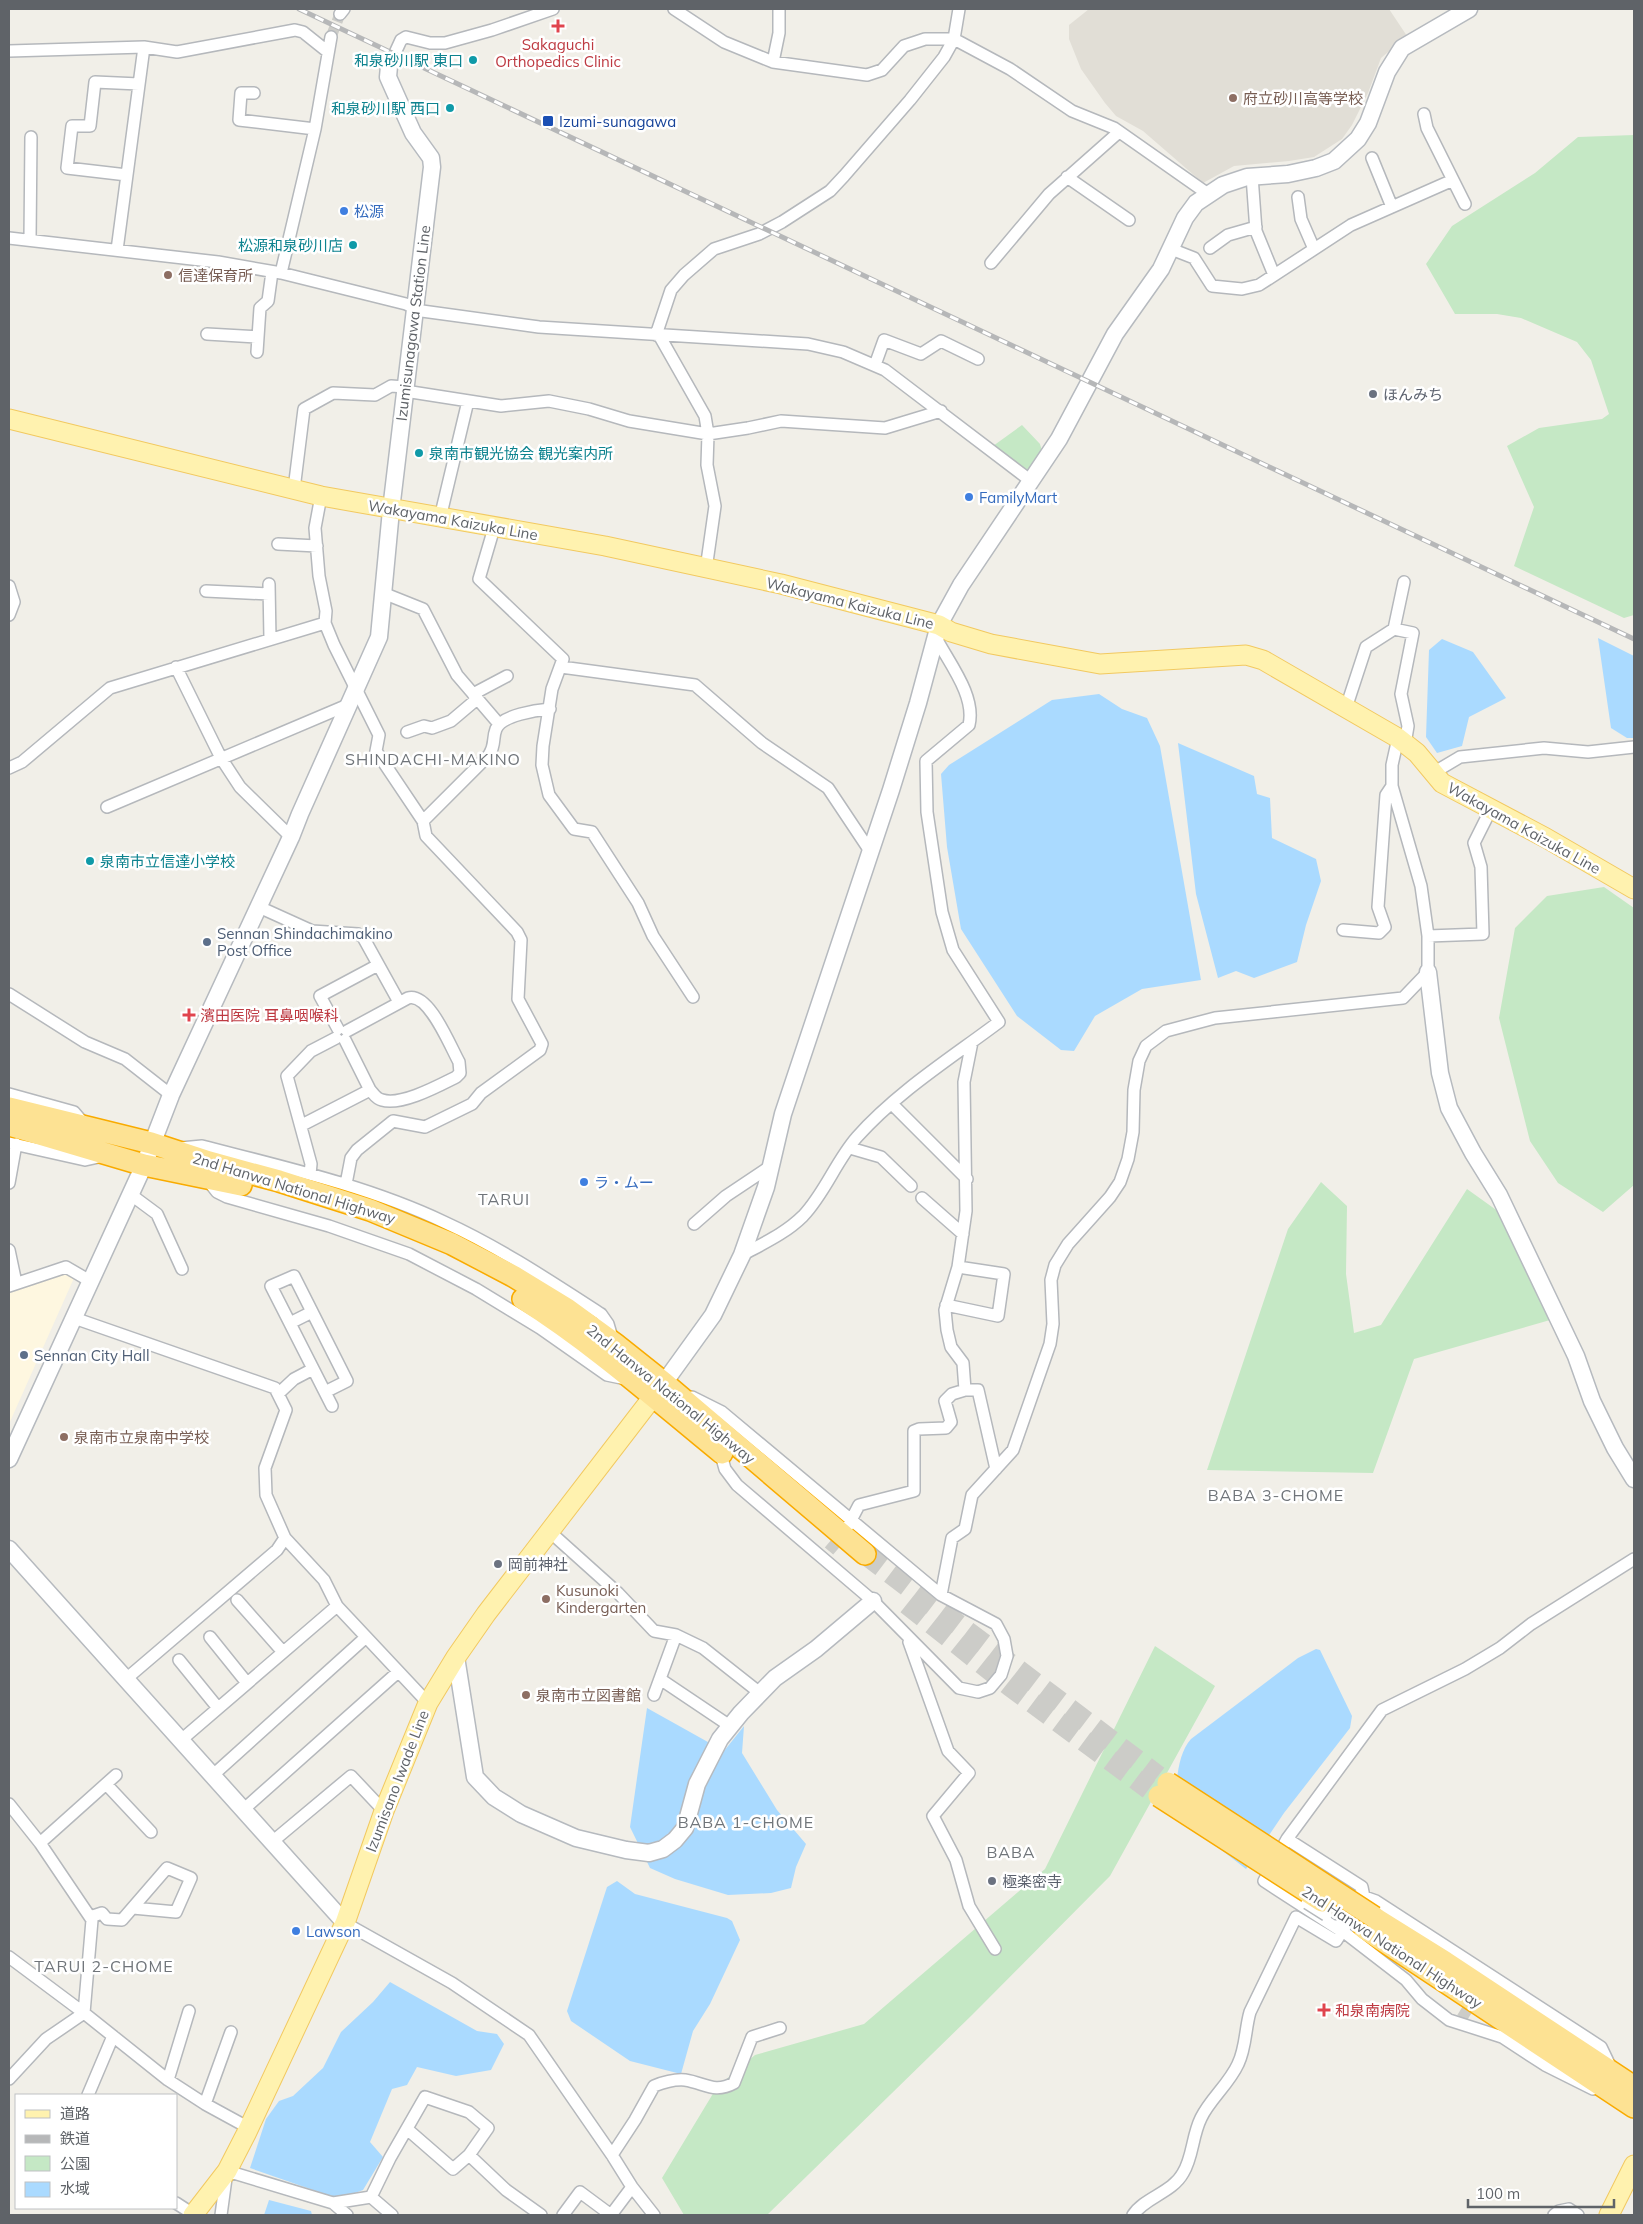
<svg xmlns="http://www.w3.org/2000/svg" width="1643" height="2224" font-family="Mulish,'Noto Sans JP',sans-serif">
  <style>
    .commercial { fill: #fef7e0 }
    .education { fill: #e1ded6 }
    .green { fill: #c5e8c5 }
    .water { fill: #aadaff }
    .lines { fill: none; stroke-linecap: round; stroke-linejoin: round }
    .street-tunnel { stroke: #ccccc8; stroke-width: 11; stroke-dasharray: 11 5.5; stroke-linecap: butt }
    .highway-tunnel { stroke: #ccccc8; stroke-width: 21; stroke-dasharray: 21 11; stroke-linecap: butt }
    .street-casing { stroke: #b5b8bc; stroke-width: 14 }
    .secondary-casing { stroke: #b6babf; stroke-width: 19 }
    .primary-casing { stroke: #f2c960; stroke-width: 21 }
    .highway-casing { stroke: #f9ab00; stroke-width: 24 }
    .street { stroke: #fff; stroke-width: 11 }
    .secondary { stroke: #fff; stroke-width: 16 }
    .primary { stroke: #fff2af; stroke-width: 19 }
    .highway { stroke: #fde293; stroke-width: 21 }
    .rail-casing { stroke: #b6b7b8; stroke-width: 5 }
    .rail { stroke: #fff; stroke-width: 3; stroke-dasharray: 9; stroke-linecap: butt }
    .street-bridge-casing { stroke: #b5b8bc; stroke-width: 14; stroke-linecap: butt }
    .highway-bridge-casing { stroke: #f9ab00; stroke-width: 24; stroke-linecap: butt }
    .street-bridge { stroke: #fff; stroke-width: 11 }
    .highway-bridge { stroke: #fde293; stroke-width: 21 }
    .health-dot { fill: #e0444e; stroke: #fff; stroke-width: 2 }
    .culture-dot { fill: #0f9aa8; stroke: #fff; stroke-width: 2 }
    .education-dot { fill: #8d6e63; stroke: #fff; stroke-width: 2 }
    .transit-dot { fill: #1a4fb4; stroke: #fff; stroke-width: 2 }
    .shop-dot { fill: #3f7fe0; stroke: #fff; stroke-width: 2 }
    .worship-dot { fill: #6b7280; stroke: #fff; stroke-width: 2 }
    .service-dot { fill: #5c6f8a; stroke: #fff; stroke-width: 2 }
    .labels { text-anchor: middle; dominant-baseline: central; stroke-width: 5; stroke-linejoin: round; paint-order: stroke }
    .health-label { font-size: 15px; fill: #be3a42; stroke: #fff; text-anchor: start }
    .culture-label { font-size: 15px; fill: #0d838f; stroke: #fff; text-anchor: end }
    .education-label { font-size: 15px; fill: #785e54; stroke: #fff; text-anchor: start }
    .transit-label { font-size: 15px; fill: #164399; stroke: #fff; text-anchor: start }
    .shop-label { font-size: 15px; fill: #366cbe; stroke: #fff; text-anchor: start }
    .street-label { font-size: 15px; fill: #5f6368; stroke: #fff }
    .worship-label { font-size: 15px; fill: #5b616d; stroke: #fff; text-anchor: start }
    .service-label { font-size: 15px; fill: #4e5e75; stroke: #fff; text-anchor: start }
    .neighbourhood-label { font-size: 16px; letter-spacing: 1px; fill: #70757a; stroke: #fff }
  </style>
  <rect width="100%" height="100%" fill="#f1efe8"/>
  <!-- commercial -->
  <path class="commercial" d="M65 1270 74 1278 9 1424V1287Z"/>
  <!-- education -->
  <path class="education" d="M1089 9H1389L1407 36 1381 58 1368 93 1352 125 1342 139 1314 157 1289 161 1234 166 1203 183 1143 131 1116 116 1105 103 1081 69 1069 39V25Z"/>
  <!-- green -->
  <path class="green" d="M1634 135V615L1624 618 1514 566 1534 507 1507 446 1539 428 1602 419 1609 414 1591 360 1577 342 1521 318 1497 314H1455L1426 264 1452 226 1535 173 1578 137Z
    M1022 425 1040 444 1042 451 1030 469 1024 470 993 446Z
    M1604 887 1634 908V1185L1603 1212 1558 1183 1530 1141 1499 1018 1515 928 1547 896Z
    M1321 1182 1347 1206 1346 1274 1354 1333 1381 1325 1467 1189 1513 1222 1557 1318 1414 1359 1373 1473 1207 1470 1288 1229Z
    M1155 1646 1215 1686 1110 1876 972 2015 767 2215H684L662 2178 717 2087 755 2055 864 2024 1045 1869Z"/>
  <!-- water -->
  <path class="water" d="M1598 638 1634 656V738H1627L1611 728Z
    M1442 639 1473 652 1506 698 1469 717 1462 746 1437 753 1426 737 1429 650Z
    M1099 694 1122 709 1147 718 1160 746 1201 980 1142 989 1095 1016 1074 1051 1061 1050 1017 1016 961 929 947 847 941 774 949 765 1052 700Z
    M1178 743 1254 776 1257 794 1270 798 1272 838 1316 859 1321 881 1306 925 1297 962 1254 978 1236 971 1218 978 1196 894Z
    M1316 1649 1320 1650 1352 1716 1350 1728 1284 1813 1246 1869 1174 1813C1177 1790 1175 1757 1191 1739L1298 1658Z
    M647 1708 724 1751 744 1726 742 1753 777 1810 806 1844 796 1867 791 1888 771 1893 728 1895 675 1879 650 1868 630 1827Z
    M617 1881 635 1894 727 1918 732 1921 740 1940 710 2004 693 2031 681 2074 630 2061 571 2021 567 2011 607 1887Z
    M390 1982 477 2031 497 2034 504 2044 491 2070 456 2076 417 2067 407 2085 392 2089 370 2142 383 2157 363 2190 339 2199 250 2168 266 2119 279 2101 293 2096 323 2068 341 2032 373 2002Z
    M269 2200 311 2211 312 2215H264Z"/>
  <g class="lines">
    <!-- street-tunnel -->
    <path class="street-tunnel" d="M331 37 340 14
      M829 1551 846 1531
      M1462 2018 1475 1997"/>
    <!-- highway-tunnel -->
    <path class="highway-tunnel" d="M865 1554 1158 1776
      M907 1604 1010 1686 1149 1789"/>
    <defs>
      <path id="street" d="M674 9 724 42 773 62 867 75 882 70 904 46 925 39H954L1010 69 1072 111 1114 128 1208 194
        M340 14 344 9
        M9 51 144 47 177 52 295 30 303 32 328 52
        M773 62 779 33V9
        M389 66 401 40 406 37 430 43H445L492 30 553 9
        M254 93H241L239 120 315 129
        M1424 114 1427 128 1465 204
        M1372 158 1392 207
        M127 175 67 168 72 126H90L95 82 139 84
        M1252 176 1256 231 1274 275
        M1067 177 1129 220
        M1298 197 1301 219 1314 249
        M9 238 218 262 281 273 406 304 422 311 539 327 808 344 843 352 885 370 1031 481
        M30 239 31 137
        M1210 248 1228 235 1256 227
        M1171 249 1194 258 1212 286 1242 289 1259 285 1351 225 1453 180
        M117 250 144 47
        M991 263 1049 194 1119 132
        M281 273 315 129 331 37
        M207 334 258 337
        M656 335 671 290 684 275 714 249 759 234 782 222 830 191 844 176 910 100 944 57 954 39 959 9
        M659 335 705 416 708 434 707 465 715 506 706 569
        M257 352 260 308 268 301 272 272
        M875 365 884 340 921 354 941 341 978 359
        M405 391 501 406 549 401 589 409 629 421 708 434 748 428 781 421 885 428 941 411
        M294 489 304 409 333 393 375 395 391 386 405 387
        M321 496 315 528 319 576 326 611 325 623 334 645 379 735 376 751 423 821
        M440 518 468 401
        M494 528 479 579 563 659 552 689 543 746 542 765 549 795 574 829 592 832 638 903 653 936 693 997
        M278 544 317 546
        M269 584 270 639
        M9 586 14 602 9 615
        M206 591 269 594
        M383 593 423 609 457 675 499 724
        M1394 629 1404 582
        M176 667 221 758 240 787 291 837
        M561 667 695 685 762 743 828 788 870 851
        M473 694 507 676
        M1346 708 1366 647 1394 629 1413 633 1401 694 1408 726 1405 744
        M407 732 424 726 432 728 451 721 477 699
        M9 768 22 762 110 688 325 623
        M1433 773 1460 757 1544 748 1588 752 1634 747
        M107 807 350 704
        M259 907 312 931 358 934 363 937 399 1002
        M1343 930 1379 933 1385 927 1378 907 1386 795 1392 786
        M1428 936 1483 934 1481 867 1474 843 1491 809
        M9 994 85 1042 125 1059 171 1095
        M338 1029 320 996 378 965
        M345 1040 370 1090C374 1094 376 1099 382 1100 401 1106 438 1086 456 1077L460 1073 459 1062C450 1046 429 992 408 998L347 1031
        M972 1042 964 1082 966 1211 958 1267 945 1310 947 1330 951 1347 963 1363 965 1390H978L996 1469
        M9 1094 74 1112 86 1126
        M892 1104 967 1179
        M302 1125 370 1090
        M9 1143 85 1160 103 1156
        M181 1148 202 1146C283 1167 368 1186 444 1222 499 1247 550 1281 601 1314L608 1324 613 1341
        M850 1148 881 1157 911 1186
        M310 1174 311 1164 287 1076 311 1051 336 1038
        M206 1178 217 1192 227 1197 329 1226 409 1254 476 1289 540 1328 607 1375 626 1379
        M9 1183 16 1144
        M346 1184 351 1158 357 1150 393 1121 425 1127 472 1104 481 1093 540 1050 542 1044 518 999 521 940 517 932 426 836 423 821 489 755C496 744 492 739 496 729 502 715 537 710 550 709
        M130 1194 157 1214 182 1269
        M922 1198 963 1234
        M694 1224 726 1196 771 1166
        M9 1250 16 1283
        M742 1255C764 1243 786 1233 803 1216 825 1193 836 1161 857 1137 897 1092 951 1058 999 1022L953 950 942 912 927 812 926 761 969 725C976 696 949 663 936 638
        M9 1286 66 1267 90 1281
        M946 1305 998 1316 1004 1274 958 1267
        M74 1318 275 1388 286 1410 265 1468 266 1495 285 1538 324 1580 337 1606 428 1703
        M290 1323 312 1312
        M325 1392 347 1381 294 1276 271 1286 332 1406
        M278 1394 294 1379 313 1369
        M692 1397 722 1412 941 1595 996 1624 1004 1639 1007 1656 1001 1675 990 1688 978 1692 959 1688 873 1601 737 1485 725 1469 720 1451
        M848 1526 859 1505 914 1491V1431L919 1429 946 1428 951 1422 945 1401 952 1394 965 1390
        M549 1531 618 1593 654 1631 676 1635 703 1648 760 1693
        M941 1595 952 1538 965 1529 972 1495 1013 1450 1050 1344 1053 1324 1051 1280 1055 1265 1068 1244 1110 1197 1120 1182 1128 1159 1133 1132 1134 1090 1139 1061 1146 1046 1166 1031 1215 1018 1403 998 1428 972V936L1421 886 1392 786V765L1398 738
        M237 1600 283 1652
        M210 1637 247 1683
        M909 1642 948 1751 969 1773 933 1816 956 1860 969 1906 995 1949
        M179 1660 218 1708
        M126 1679 277 1550 285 1538
        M660 1679 730 1726
        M654 1695 676 1635
        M180 1741 337 1606
        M212 1776 365 1638
        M106 1784 151 1832
        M9 1804 40 1843 92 1920 84 2013 46 2039 9 2079
        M243 1810 398 1672
        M1287 1839 1382 1710 1465 1669 1500 1648 1531 1624 1634 1559
        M272 1842 351 1776 384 1811
        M40 1843 116 1775
        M1359 1895 1376 1901 1601 2047 1612 2070
        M90 1917 102 1913 107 1919 122 1920 167 1868 191 1878 176 1912 133 1908
        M345 1923 452 1983 529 2035 612 2155 632 2187 654 2215
        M1336 1926 1406 1980 1422 1999 1449 2020 1502 2037 1545 2065 1593 2089
        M9 1957 84 2013 168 2080 205 2104 249 2128
        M168 2080 189 2011
        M88 2095 113 2036
        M205 2104 231 2032
        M469 2155 506 2190 541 2215
        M612 2155 635 2120 654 2086C664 2082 674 2079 685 2080 705 2083 714 2094 734 2083L752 2037 780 2028
        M371 2197 392 2215
        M176 2203 193 2214
        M333 2203 347 2215
        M221 2215 227 2171 333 2203 371 2197 390 2158 425 2097 469 2112 488 2128 469 2155 453 2169 407 2129
        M563 2215 580 2192 611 2215
        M611 2215 632 2187
        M1133 2215C1145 2197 1172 2193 1183 2173 1193 2157 1192 2136 1201 2118 1210 2099 1229 2084 1238 2064 1246 2048 1245 2029 1250 2012L1296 1917 1336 1941 1364 1897 1362 1887 1287 1839 1264 1881 1341 1931
        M1554 2215 1559 2211 1569 2209 1578 2215"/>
      <path id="secondary" d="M1428 972 1440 1073 1449 1108 1473 1153 1499 1195 1576 1356 1592 1401 1615 1448 1634 1479
        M664 1383 713 1315 742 1255 766 1187 783 1114 891 790 918 703 939 625 961 585 1059 439 1115 334 1161 269 1185 218 1196 203 1223 185 1247 177 1288 174 1316 168 1334 161 1358 139 1368 123 1387 72 1402 48 1469 9
        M9 1459 144 1165 171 1095 291 837 300 814 379 637 391 510 432 167 431 158 413 133 388 77 389 66
        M9 1549 345 1923
        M456 1657 475 1777 494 1797 521 1814 576 1838 626 1850 649 1853 663 1849 675 1840 685 1828 697 1784 720 1739 741 1713 775 1678 816 1649 873 1601"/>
      <path id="primary" d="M9 419 321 496 605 546 781 584 939 625 951 632 991 644 1100 664 1246 655 1263 660 1398 738 1417 753 1442 783 1546 838 1634 889
        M193 2215 227 2171 246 2134 345 1923 384 1811 428 1703 456 1657 486 1614 662 1385
        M1609 2215 1634 2165"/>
      <path id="highway" d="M9 1108 151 1143 209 1162 279 1181 370 1210 452 1244 513 1276 567 1309 615 1344 664 1383 865 1554
        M9 1125 144 1165 241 1185
        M523 1299C594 1344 657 1400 722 1453
        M1376 1919 1445 1962 1634 2087
        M1364 1928 1634 2107"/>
    </defs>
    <!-- street casing -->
    <use href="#street" class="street-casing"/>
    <!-- secondary casing -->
    <use href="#secondary" class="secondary-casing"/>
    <!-- primary casing -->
    <use href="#primary" class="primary-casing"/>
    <!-- highway casing -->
    <use href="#highway" class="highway-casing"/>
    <!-- street -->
    <use href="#street" class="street"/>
    <!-- secondary -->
    <use href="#secondary" class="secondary"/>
    <!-- primary -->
    <use href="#primary" class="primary"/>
    <!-- highway -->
    <use href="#highway" class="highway"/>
    <defs>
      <path id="rail" d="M299 9 1634 639"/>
    </defs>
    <!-- rail casing -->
    <use href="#rail" class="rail-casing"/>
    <!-- rail -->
    <use href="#rail" class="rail"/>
    <defs>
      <path id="street-bridge" d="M1307 1903 1326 1915"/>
      <path id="highway-bridge" d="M1168 1783 1374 1917
        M1159 1796 1322 1901"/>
    </defs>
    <!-- street-bridge casing -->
    <use href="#street-bridge" class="street-bridge-casing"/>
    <!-- highway-bridge casing -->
    <use href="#highway-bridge" class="highway-bridge-casing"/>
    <!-- street-bridge -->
    <use href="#street-bridge" class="street-bridge"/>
    <!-- highway-bridge -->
    <use href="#highway-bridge" class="highway-bridge"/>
  </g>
  <!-- markers -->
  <g class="health-dot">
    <path d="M555.5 18.5h5v5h5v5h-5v5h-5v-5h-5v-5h5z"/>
    <path d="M186.5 1007.5h5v5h5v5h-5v5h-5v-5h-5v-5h5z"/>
    <path d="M1321.5 2002.5h5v5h5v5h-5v5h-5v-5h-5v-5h5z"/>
  </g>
  <g class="culture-dot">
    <circle cx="473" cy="60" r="5"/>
    <circle cx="450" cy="108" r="5"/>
    <circle cx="353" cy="245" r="5"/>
    <circle cx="419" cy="453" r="5"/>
    <circle cx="90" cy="861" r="5"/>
  </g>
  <g class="education-dot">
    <circle cx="1233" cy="98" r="5"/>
    <circle cx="168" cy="275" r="5"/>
    <circle cx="64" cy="1437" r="5"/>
    <circle cx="546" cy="1599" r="5"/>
    <circle cx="526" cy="1695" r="5"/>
  </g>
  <rect class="transit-dot" x="542" y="115" width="12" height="12" rx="2.5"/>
  <g class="shop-dot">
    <circle cx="344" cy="211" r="5"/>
    <circle cx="969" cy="497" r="5"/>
    <circle cx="584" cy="1182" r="5"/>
    <circle cx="296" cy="1931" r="5"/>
  </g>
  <g class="worship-dot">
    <circle cx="1373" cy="394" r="5"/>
    <circle cx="498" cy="1564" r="5"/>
    <circle cx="992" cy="1881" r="5"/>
  </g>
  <g class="service-dot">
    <circle cx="207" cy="942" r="5"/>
    <circle cx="24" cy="1355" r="5"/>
  </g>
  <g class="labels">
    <!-- health labels -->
    <g class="health-label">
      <text x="558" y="44" text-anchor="middle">Sakaguchi<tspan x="558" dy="17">Orthopedics Clinic</tspan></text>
      <text x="200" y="1015">濱田医院 耳鼻咽喉科</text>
      <text x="1335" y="2010">和泉南病院</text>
    </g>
    <!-- culture labels -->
    <g class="culture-label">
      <text x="463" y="60">和泉砂川駅 東口</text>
      <text x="440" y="108">和泉砂川駅 西口</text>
      <text x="343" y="245">松源和泉砂川店</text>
      <text x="429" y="453" text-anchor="start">泉南市観光協会 観光案内所</text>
      <text x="100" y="861" text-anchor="start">泉南市立信達小学校</text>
    </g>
    <!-- education labels -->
    <g class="education-label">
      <text x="1243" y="98">府立砂川高等学校</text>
      <text x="178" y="275">信達保育所</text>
      <text x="74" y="1437">泉南市立泉南中学校</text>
      <text x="556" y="1590">Kusunoki<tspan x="556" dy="17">Kindergarten</tspan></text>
      <text x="536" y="1695">泉南市立図書館</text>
    </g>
    <!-- transit labels -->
    <g class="transit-label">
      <text x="559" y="121">Izumi-sunagawa</text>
    </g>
    <!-- shop labels -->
    <g class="shop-label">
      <text x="354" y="211">松源</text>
      <text x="979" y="497">FamilyMart</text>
      <text x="594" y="1182">ラ・ムー</text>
      <text x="306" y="1931">Lawson</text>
    </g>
    <!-- street labels -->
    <g class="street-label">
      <text transform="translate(413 323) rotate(-83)">Izumisunagawa Station Line</text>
      <text transform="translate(453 520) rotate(10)">Wakayama Kaizuka Line</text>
      <text transform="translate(850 603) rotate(14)">Wakayama Kaizuka Line</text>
      <text transform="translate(1524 828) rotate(29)">Wakayama Kaizuka Line</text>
      <text transform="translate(294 1188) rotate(17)">2nd Hanwa National Highway</text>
      <text transform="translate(671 1394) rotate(39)">2nd Hanwa National Highway</text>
      <text transform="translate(397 1781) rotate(-69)">Izumisano Iwade Line</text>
      <text transform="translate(1392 1947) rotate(33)">2nd Hanwa National Highway</text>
    </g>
    <!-- worship labels -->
    <g class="worship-label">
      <text x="1383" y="394">ほんみち</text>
      <text x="508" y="1564">岡前神社</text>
      <text x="1002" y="1881">極楽密寺</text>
    </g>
    <!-- service labels -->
    <g class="service-label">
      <text x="217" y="933">Sennan Shindachimakino<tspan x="217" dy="17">Post Office</tspan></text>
      <text x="34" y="1355">Sennan City Hall</text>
    </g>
    <!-- neighbourhood labels -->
    <g class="neighbourhood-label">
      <text x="433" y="759">SHINDACHI-MAKINO</text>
      <text x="504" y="1199">TARUI</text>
      <text x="1276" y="1495">BABA 3-CHOME</text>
      <text x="746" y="1822">BABA 1-CHOME</text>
      <text x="1011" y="1852">BABA</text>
      <text x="104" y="1966">TARUI 2-CHOME</text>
    </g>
  </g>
  <!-- border -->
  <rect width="1643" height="2224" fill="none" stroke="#5f6368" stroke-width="20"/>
  <!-- legend -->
  <rect x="15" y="2094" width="162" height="115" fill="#ffffff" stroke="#bfc1c3"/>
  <rect x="25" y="2110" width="25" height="8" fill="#fff2af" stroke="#bfc1c3"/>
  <text x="60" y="2119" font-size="15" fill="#5f6368">道路</text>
  <rect x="25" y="2135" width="25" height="8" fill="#b6b7b8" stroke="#bfc1c3"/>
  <text x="60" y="2144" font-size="15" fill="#5f6368">鉄道</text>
  <rect x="25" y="2156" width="25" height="15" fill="#c5e8c5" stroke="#bfc1c3"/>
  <text x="60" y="2169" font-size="15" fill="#5f6368">公園</text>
  <rect x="25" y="2182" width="25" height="15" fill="#aadaff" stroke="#bfc1c3"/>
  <text x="60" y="2194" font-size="15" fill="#5f6368">水域</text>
  <!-- scale -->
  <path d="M1468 2199v8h146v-8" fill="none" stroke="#5f6368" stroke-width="2.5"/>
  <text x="1476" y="2199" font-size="15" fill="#5f6368" stroke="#ffffff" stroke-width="4" paint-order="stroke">100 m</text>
</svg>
